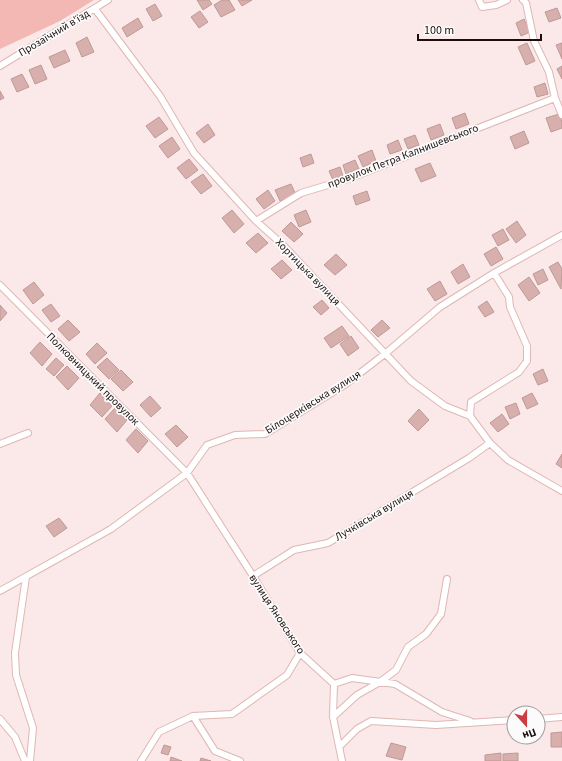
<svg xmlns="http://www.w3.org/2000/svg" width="562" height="761" font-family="'Source Sans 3',sans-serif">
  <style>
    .green { fill: #f3b8b4 }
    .building { fill: #d7afac; stroke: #bf9996 }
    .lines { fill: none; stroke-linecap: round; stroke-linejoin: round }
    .street-casing { stroke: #dfb7b4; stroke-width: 8 }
    .street { stroke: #fff; stroke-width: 6 }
    .labels { text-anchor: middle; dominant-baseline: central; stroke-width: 3.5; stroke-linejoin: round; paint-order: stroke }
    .street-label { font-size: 11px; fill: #1b0e0d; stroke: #fbfbfb }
  </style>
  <rect width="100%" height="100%" fill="#fae9e8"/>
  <!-- green -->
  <path class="green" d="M0 0H94L60 21 0 49Z"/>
  <!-- building -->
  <path class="building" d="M197 0H209L212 4 203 10Z
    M222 0H229L235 10 221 17 214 5Z
    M238 0H252L242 6Z
    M155 4 162 16 153 21 146 9Z
    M557 8 561 18 549 22 545 12Z
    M200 11 208 22 199 28 191 17Z
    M138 18 143 27 127 37 122 28Z
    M524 19 530 32 521 36 516 23Z
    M87 37 94 52 82 57 76 43Z
    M527 43 535 61 526 65 518 47Z
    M562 43V59L556 45Z
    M65 50 70 61 54 68 49 57Z
    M41 65 47 79 35 84 29 70Z
    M562 66V79L557 69Z
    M22 74 29 87 17 92 11 79Z
    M545 83 548 94 537 97 534 87Z
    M0 91 4 98 0 100Z
    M465 113 469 124 456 129 452 118Z
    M559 114 562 122V128L551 132 546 118Z
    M159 117 168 129 155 138 146 126Z
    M208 124 215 135 204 143 196 133Z
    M440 124 444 135 431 140 427 129Z
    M524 131 529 143 515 149 510 137Z
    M415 135 419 145 408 149 404 139Z
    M172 137 180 149 168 158 159 146Z
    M398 140 402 150 390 154 387 145Z
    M372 150 376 161 363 167 358 156Z
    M311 154 314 163 303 167 300 158Z
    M189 159 198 170 186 179 177 168Z
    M355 160 359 169 346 174 343 165Z
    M430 163 436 176 421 182 415 169Z
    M340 167 343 176 333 180 329 171Z
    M203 174 212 186 201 194 191 182Z
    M291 184 296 195 280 201 275 190Z
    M268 190 275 201 264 209 256 199Z
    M367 191 370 200 356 205 353 196Z
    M232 210 244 224 234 233 222 218Z
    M306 210 311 222 299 227 294 215Z
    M517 221 526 235 516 243 506 229Z
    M291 222 303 234 294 242 282 231Z
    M503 229 509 240 498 246 492 235Z
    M258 233 268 243 256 253 246 243Z
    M496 247 503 259 491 266 484 254Z
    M336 254 347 265 335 275 324 265Z
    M282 260 292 270 281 279 271 269Z
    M558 262 562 269 561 289 549 267Z
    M463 264 470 277 458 284 451 272Z
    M543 269 548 280 538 285 533 274Z
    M529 277 540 293 529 301 518 285Z
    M440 281 447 294 435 301 427 289Z
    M34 282 44 295 33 304 23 290Z
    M322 300 329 308 321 315 313 307Z
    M487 301 494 312 485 317 478 307Z
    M51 304 60 316 51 322 42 310Z
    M0 305 7 313 0 321Z
    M68 320 80 332 69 341 58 329Z
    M382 320 390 328 378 337 371 330Z
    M342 326 349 336 331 348 324 338Z
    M351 336 359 348 348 356 340 344Z
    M40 342 52 354 42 366 30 353Z
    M97 343 107 353 95 364 86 354Z
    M56 358 64 365 54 376 46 369Z
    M107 358 119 370 109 379 97 367Z
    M67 366 79 378 68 390 56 377Z
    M543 369 548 381 538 385 533 374Z
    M121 370 133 382 123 391 111 379Z
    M100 393 112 406 102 417 90 405Z
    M532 393 538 404 527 409 522 398Z
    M150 396 161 408 151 417 140 405Z
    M516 403 520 414 510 419 505 407Z
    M115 408 127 420 117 432 105 419Z
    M419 409 429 420 418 431 408 421Z
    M502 414 509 424 498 432 490 423Z
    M176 425 188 437 177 447 165 434Z
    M136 429 148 441 138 453 126 440Z
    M562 454V468L556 464Z
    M59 518 67 528 54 537 46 526Z
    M562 732V747H551V733Z
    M391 743 406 747 402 760 386 756Z
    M164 745 171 747 168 755 161 753Z
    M501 753V761H485V755Z
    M518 753V761H503V754Z
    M171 757 182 761H170Z
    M201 758 211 761H200Z"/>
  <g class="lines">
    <defs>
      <path id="street" d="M479 0 482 7 496 5 507 0
        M523 0 526 3 534 41 549 72 555 98 562 115
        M95 9 160 96 194 153 256 221 283 245 411 381 445 406 470 416 490 443 508 460 562 491
        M0 66 108 0
        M256 221 301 193 348 179 555 98
        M0 285 187 473 253 576 300 653 334 684 333 717 342 761
        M470 416 471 402 519 372 527 361V346L510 307 509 297 494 273
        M0 444 28 433
        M253 576 294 550 328 543 469 458 490 443
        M26 577 15 653 16 675 33 728 30 761
        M0 591 111 529 187 473 207 445 235 435 265 434 346 384 386 353 440 307 494 273 562 235
        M334 684 352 678 395 684 442 712 470 721
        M193 716 215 751 240 761
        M333 717 357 695 380 682 396 670 408 647 426 634 441 614 447 579
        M0 719 15 737 25 761
        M538 719 562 717
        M340 746 357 729 371 721 436 725 514 720
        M141 761 159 732 193 716 232 714 287 675 300 653"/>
    </defs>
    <!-- street casing -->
    <use href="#street" class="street-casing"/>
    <!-- street -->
    <use href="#street" class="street"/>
  </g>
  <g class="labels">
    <!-- street labels -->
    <g class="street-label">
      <text transform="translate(54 33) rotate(-31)">Прозаїчний в'їзд</text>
      <text transform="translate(403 156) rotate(-21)">провулок Петра Калнишевського</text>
      <text transform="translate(308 272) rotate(46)">Хортицька вулиця</text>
      <text transform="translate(93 379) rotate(45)">Полковницький провулок</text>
      <text transform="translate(313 402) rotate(-32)">Білоцерківська вулиця</text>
      <text transform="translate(374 515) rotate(-31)">Лучківська вулиця</text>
      <text transform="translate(277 614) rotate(57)">вулиця Яновського</text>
    </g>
  </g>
  <!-- north arrow -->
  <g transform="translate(526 725) rotate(159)"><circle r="19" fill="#fbfbfb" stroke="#a19c9c"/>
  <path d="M0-3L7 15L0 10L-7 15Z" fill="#cc3d40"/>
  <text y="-6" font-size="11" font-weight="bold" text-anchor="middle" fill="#1b0e0d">Пн</text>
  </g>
  <!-- scale -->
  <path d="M418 34v6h123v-6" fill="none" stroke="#1b0e0d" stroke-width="2"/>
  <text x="424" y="34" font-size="12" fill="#1b0e0d" stroke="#fbfbfb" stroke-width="3" paint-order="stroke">100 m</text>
</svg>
